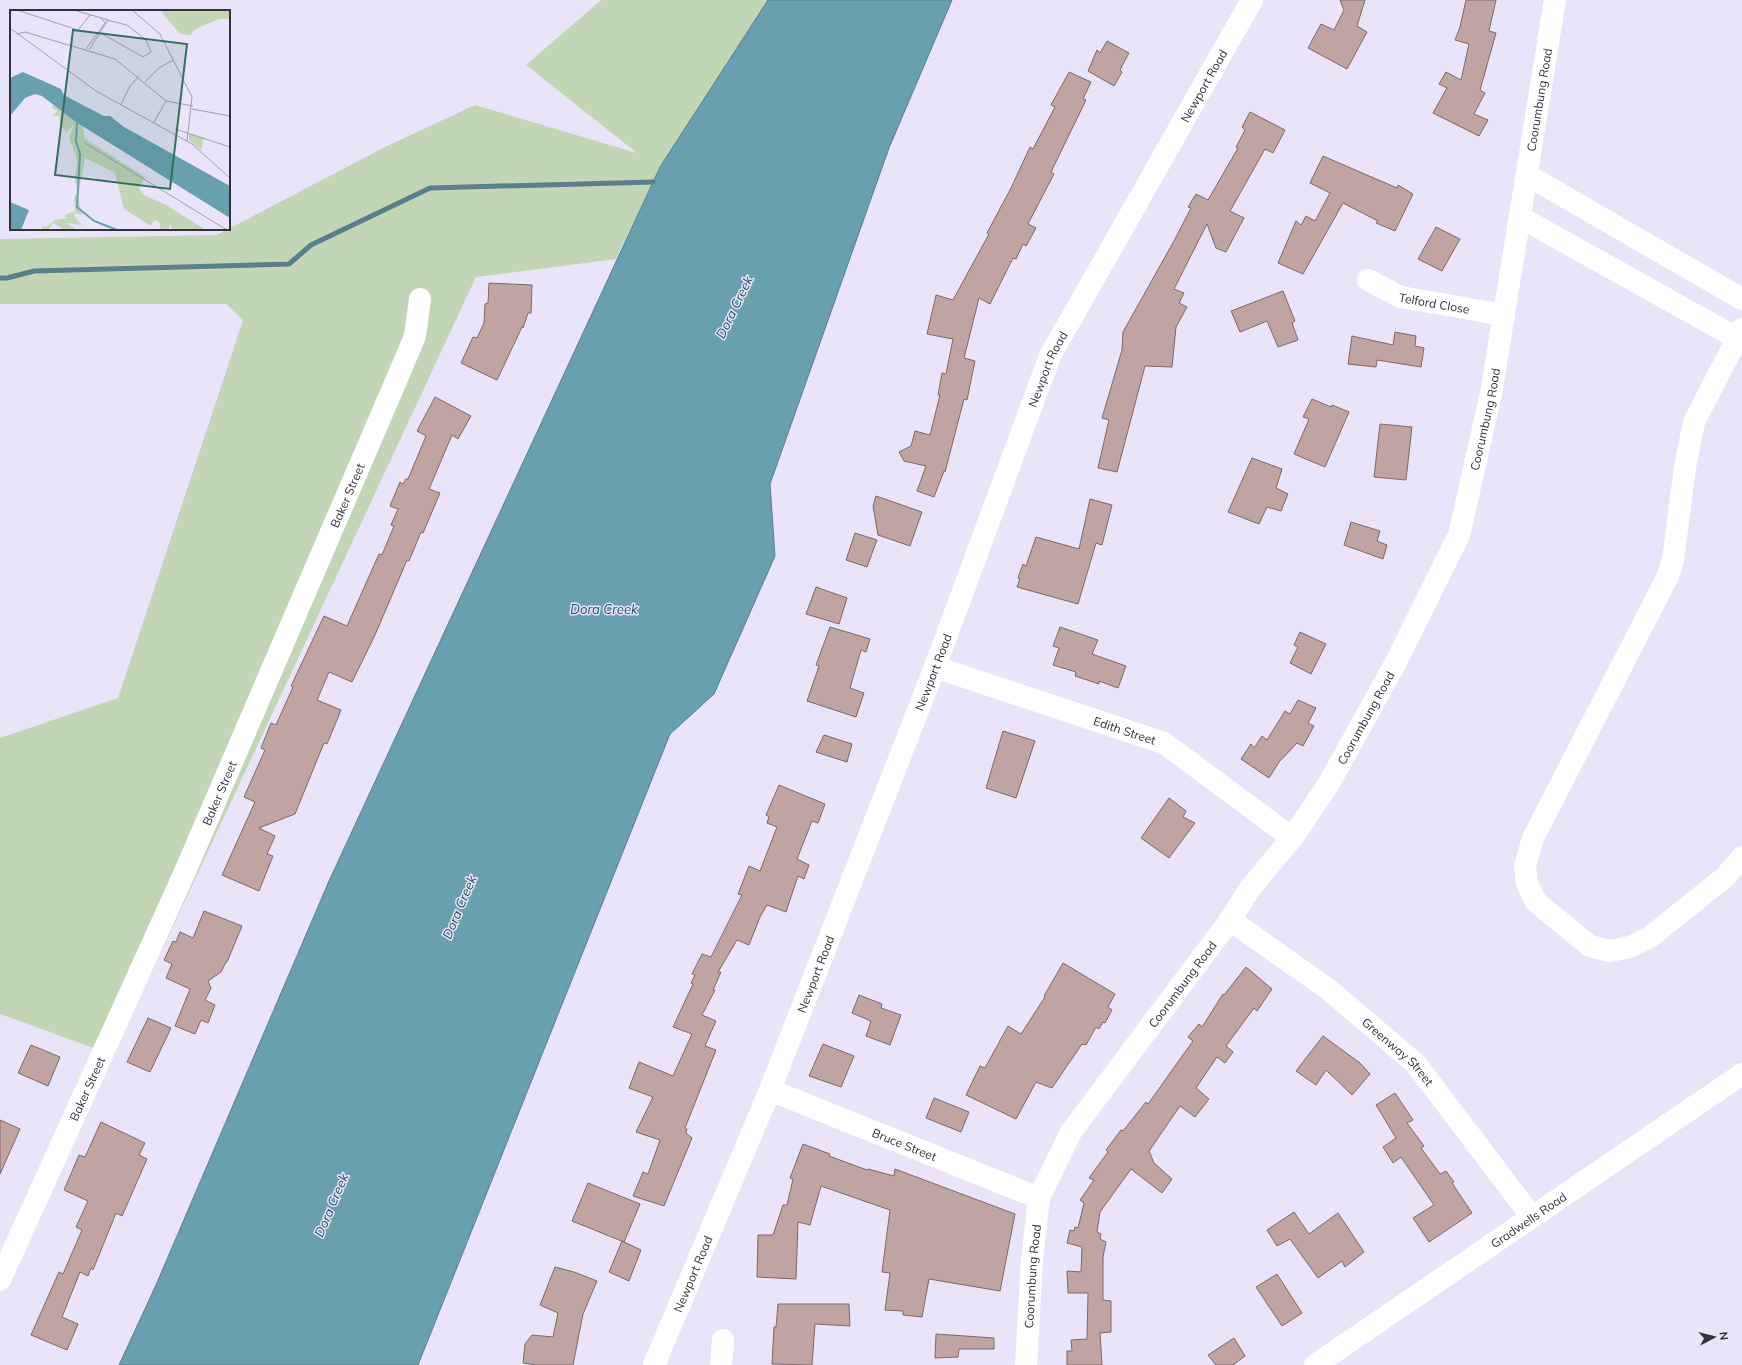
<svg xmlns="http://www.w3.org/2000/svg" width="1742" height="1365" font-family="Mulish,sans-serif">
  <style>
    .green { fill: #c2d6b6 }
    .water { fill: #69a0af; stroke: #597f8c }
    .lines { fill: none; stroke-linecap: round; stroke-linejoin: round }
    .stream { stroke: #597f8c; stroke-width: 5 }
    .building { fill: #bfa4a2; stroke: #7f6765 }
    .minor { stroke: #fff; stroke-width: 22 }
    .labels { text-anchor: middle; dominant-baseline: central; stroke-width: 3; stroke-linejoin: round; paint-order: stroke }
    .street-label { font-size: 12px; fill: #33313a; stroke: #eae4fb }
    .water-label { font-size: 13px; font-style: italic; fill: #1e4e5a; stroke: #eae4fb }
    .inset-river { fill: none; stroke: #69a0af; stroke-width: 2 }
    .inset-road { fill: none; stroke: #a19cae; stroke-width: 1 }
    .view { fill: #326f5b; fill-opacity: 0.15; stroke: #326f5b; stroke-width: 2 }
    .inset-edge { fill: none; stroke: #33313a; stroke-width: 2 }
  </style>
  <rect width="100%" height="100%" fill="#eae4fb"/>
  <!-- green -->
  <path class="green" d="M601 0H768L660 167 616 259 476 277 113 1055 0 1014V738L118 698 243 320 226 304H0V239L217 235 385 147 475 105 637 153 526 65Z"/>
  <!-- water -->
  <path class="water" d="M768 0H952L889 148 770 484 775 556 714 694 670 734 418 1365H119L156 1285 329 881 653 182 660 167Z"/>
  <g class="lines">
    <!-- stream -->
    <path class="stream" d="M0 278H7L34 271 289 264 311 245 430 188 653 182"/>
  </g>
  <!-- building -->
  <path class="building" d="M1340 0H1365L1357 26 1367 32 1347 69 1308 48 1321 24 1334 30 1344 10Z
    M1466 0H1496L1489 31 1496 33 1480 90 1485 93 1474 114 1488 120 1479 136 1433 113 1447 88 1439 84 1446 72 1461 80 1469 44 1455 40 1460 27Z
    M1107 41 1129 53 1120 70 1122 72 1114 86 1088 71 1097 50 1100 53Z
    M1069 72 1091 82 1083 99 1086 100 1051 172 1054 174 1028 224 1036 228 1026 246 1023 244 1016 259 1013 258 990 304 979 298 964 358 975 361 967 400 964 399 945 472 944 471 934 497 917 491 926 466 904 461 899 452 911 446 915 431 930 435 940 395H938L942 373 946 374 953 339 927 334 936 295 953 300 989 234 987 233 1011 188 1030 147 1033 149 1055 107 1051 105Z
    M1250 112 1285 130 1273 153 1265 149 1230 211 1244 218 1226 252 1216 248 1207 224 1174 289 1184 293 1179 303 1187 307 1176 327 1172 367 1145 366 1117 472 1098 468 1109 420 1102 418 1122 350 1123 332 1175 239 1191 208 1188 207 1196 194 1208 200 1238 148 1236 147 1245 130 1242 127Z
    M1323 156 1397 188 1398 185 1413 194 1395 231 1376 223 1378 221 1343 203 1303 274 1278 263 1296 221 1301 225 1306 216 1315 221 1330 193 1310 183Z
    M1436 227 1460 239 1442 271 1418 259Z
    M489 283 532 285 531 313H528L523 328 522 327 497 380 461 363 473 337 477 338 484 323 485 304 488 303Z
    M1283 291 1295 321 1292 323 1298 340 1278 347 1267 321 1240 332 1231 311Z
    M1395 332 1416 336 1415 346 1424 348 1421 367 1377 360 1376 367 1348 364 1352 336 1393 345Z
    M435 397 471 416 458 439 452 435 429 489 440 493 423 533 421 532 409 561 407 560 375 635 352 682 329 672 317 700 341 710 327 744 324 743 295 814 259 828 275 836 267 854 273 856 259 891 222 875 255 802 244 797 265 750 261 748 271 723 276 725 293 687 291 686 324 616 347 626 379 554 382 555 394 526 391 525 398 509 390 506 400 482 403 484 406 479H408L426 436 417 431Z
    M1312 399 1331 407 1332 405 1349 412 1325 467 1294 454 1309 419 1303 417Z
    M1380 424 1412 427 1406 480 1374 477Z
    M1252 458 1282 469 1276 488 1288 494 1281 511 1267 507 1259 524 1228 512Z
    M876 496 922 512 910 546 878 535 873 506Z
    M1090 499 1112 505 1102 545 1096 543 1078 604 1017 587 1020 579 1018 578 1023 564 1026 566 1036 537 1079 549Z
    M1351 522 1380 531 1377 541 1387 545 1383 559 1344 545Z
    M855 533 877 540 867 567 846 560Z
    M816 587 847 598 839 624 806 614Z
    M830 627 870 639 866 652 861 650 850 688 864 693 856 717 807 701 819 666 816 665Z
    M1060 627 1098 640 1092 654 1126 666 1118 688 1099 681V684L1075 676 1076 672 1053 665 1059 648 1053 646Z
    M1300 632 1326 644 1311 674 1290 663 1298 647 1294 645Z
    M1298 700 1316 708 1308 723 1314 726 1303 746 1297 743 1279 762 1269 778 1241 759 1251 744 1254 748 1262 736 1267 740 1285 711 1290 714Z
    M1003 731 1035 741 1016 798 986 788Z
    M824 735 852 744 847 762 816 752Z
    M779 785 825 804 818 823 812 821 797 859 809 865 804 879 798 876 786 912 767 905 760 917 749 945 737 940 718 972H721L713 990H715L702 1015 716 1021 705 1046 716 1050 685 1128 687 1129 686 1133 692 1138 664 1206 633 1196 643 1172 648 1174 660 1140 636 1132 653 1097 629 1088 639 1062 673 1076 692 1034 673 1027 693 984 691 983 695 975 692 974 702 954 711 957 742 895 738 894 749 866 760 871 777 827 767 823 769 817 766 815Z
    M1169 798 1186 811 1183 817 1195 823 1169 858 1141 838Z
    M204 911 242 926 227 962H226L221 972 208 981 211 988 205 1000 215 1005 208 1023 201 1020 195 1034 175 1026 190 989 166 978 172 964 164 960 173 941 176 942 180 932 193 938Z
    M1063 963 1115 994 1108 1007 1112 1010 1105 1023 1103 1022 1099 1029 1096 1027 1086 1045 1082 1044 1052 1088 1036 1082 1016 1119 966 1095 980 1066 985 1068 1008 1026 1021 1034 1045 997 1044 996Z
    M1246 967 1272 989 1257 1011 1254 1008 1226 1046 1233 1052 1225 1063 1217 1057 1196 1088 1209 1099 1195 1117 1180 1106 1149 1151 1154 1163 1172 1179 1162 1193 1131 1169 1100 1212 1097 1232 1101 1234 1100 1239 1106 1242 1103 1257V1300L1111 1301V1332L1100 1333 1102 1365H1067V1351H1072L1071 1340 1087 1339 1088 1293H1068L1067 1271 1081 1272 1082 1247 1067 1243 1070 1230 1074 1231 1075 1227 1078 1228 1084 1203 1080 1200 1094 1180 1089 1178 1108 1152 1106 1150 1121 1130 1123 1131 1146 1102 1148 1104 1193 1041 1188 1037 1199 1024 1202 1027 1223 994 1224 995Z
    M859 995 882 1004 881 1008 901 1015 890 1045 866 1036 871 1021 852 1013Z
    M148 1018 171 1028 150 1072 127 1062Z
    M1323 1036 1360 1063 1370 1074 1352 1095 1326 1070 1316 1085 1296 1071Z
    M823 1044 854 1056 841 1087 809 1076Z
    M31 1045 60 1057 48 1086 18 1073Z
    M1395 1093 1413 1120 1407 1123 1424 1146 1421 1148 1440 1174 1446 1171 1454 1182 1452 1183 1472 1213 1429 1242 1413 1218 1434 1205 1401 1157 1393 1163 1383 1147 1396 1138 1376 1105Z
    M934 1098 969 1112 961 1132 926 1118Z
    M0 1120 20 1129 0 1174Z
    M101 1122 145 1143 139 1155 147 1159 122 1216 116 1213 93 1270 91 1268 88 1276 80 1272 62 1317 78 1324 67 1350 31 1335 59 1272 63 1274 82 1230 76 1227 88 1201 64 1190 79 1155 85 1157Z
    M803 1144 830 1154 829 1156 867 1170 868 1169 894 1176 895 1169 1015 1214 1000 1291 929 1279 922 1317 903 1315V1311L885 1310 890 1273 882 1272 890 1210 821 1186 810 1225 798 1222 796 1279 757 1277 758 1235H773L783 1205H787L793 1179 790 1178Z
    M588 1183 640 1204 624 1242 572 1221Z
    M1294 1212 1309 1234 1338 1213 1364 1252 1345 1267 1342 1261 1318 1278 1290 1239 1277 1246 1267 1230Z
    M622 1241 641 1250 629 1281 609 1272Z
    M555 1267 574 1272 597 1281 583 1314 573 1365H537L523 1363 525 1344 532 1335 553 1337 558 1313 540 1305Z
    M1277 1274 1302 1313 1282 1326 1256 1287Z
    M778 1304H849L850 1326 815 1324 812 1365 772 1364 774 1327H776Z
    M936 1334 994 1338V1349H959L958 1357 935 1358Z
    M1234 1338 1245 1356 1233 1365H1216L1208 1355Z"/>
  <g class="lines">
    <!-- minor -->
    <g class="minor">
      <path d="M1527 175 1742 299"/>
      <path d="M1520 217 1742 341"/>
      <path id="s1" d="M1368 280 1401 297 1504 315"/>
      <path d="M1742 329 1694 422 1685 467 1673 560 1668 576 1533 838 1525 866 1527 883 1536 902 1590 946 1610 951 1630 947 1650 937 1725 877 1742 857"/>
      <path id="s2" d="M935 667 1164 743 1292 838"/>
      <path id="s3" d="M1230 920 1328 989 1416 1064 1532 1217"/>
      <path id="s4" d="M770 1090 1039 1198"/>
      <path id="s5" d="M0 1280 184 874 399 374 415 336 420 299"/>
      <path id="s6" d="M654 1365 770 1090 935 667 1050 356 1252 0"/>
      <path d="M721 1365 723 1340"/>
      <path id="s7" d="M1026 1365 1032 1260 1039 1198 1071 1132 1230 920 1251 887 1292 838 1328 785 1395 664 1459 535 1491 394 1555 0"/>
      <path id="s8" d="M1315 1365 1742 1074"/>
    </g>
  </g>
  <g class="labels">
    <!-- street labels -->
    <g class="street-label">
      <text stroke="none"><textPath href="#s6" startOffset="1395">Newport Road</textPath></text>
      <text stroke="none"><textPath href="#s7" startOffset="1398">Coorumbung Road</textPath></text>
      <text stroke="none"><textPath href="#s1" startOffset="71">Telford Close</textPath></text>
      <text stroke="none"><textPath href="#s6" startOffset="1071">Newport Road</textPath></text>
      <text stroke="none"><textPath href="#s7" startOffset="1074">Coorumbung Road</textPath></text>
      <text stroke="none"><textPath href="#s5" startOffset="858">Baker Street</textPath></text>
      <text stroke="none"><textPath href="#s6" startOffset="747">Newport Road</textPath></text>
      <text stroke="none"><textPath href="#s7" startOffset="750">Coorumbung Road</textPath></text>
      <text stroke="none"><textPath href="#s2" startOffset="200">Edith Street</textPath></text>
      <text stroke="none"><textPath href="#s5" startOffset="534">Baker Street</textPath></text>
      <text stroke="none"><textPath href="#s6" startOffset="423">Newport Road</textPath></text>
      <text stroke="none"><textPath href="#s7" startOffset="426">Coorumbung Road</textPath></text>
      <text stroke="none"><textPath href="#s3" startOffset="214">Greenway Street</textPath></text>
      <text stroke="none"><textPath href="#s5" startOffset="210">Baker Street</textPath></text>
      <text stroke="none"><textPath href="#s4" startOffset="145">Bruce Street</textPath></text>
      <text stroke="none"><textPath href="#s8" startOffset="258">Gradwells Road</textPath></text>
      <text stroke="none"><textPath href="#s6" startOffset="99">Newport Road</textPath></text>
      <text stroke="none"><textPath href="#s7" startOffset="89">Coorumbung Road</textPath></text>
    </g>
    <!-- water labels -->
    <g class="water-label">
      <text transform="translate(734 307) rotate(-64)">Dora Creek</text>
      <text x="604" y="609">Dora Creek</text>
      <text transform="translate(459 907) rotate(-67)">Dora Creek</text>
      <text transform="translate(331 1205) rotate(-67)">Dora Creek</text>
    </g>
  </g>
  <!-- overview -->
  <g transform="translate(10 10)">
    <rect width="220" height="220" fill="#eae4fb"/>
    <path d="M150 0H220V9H209L186 19 180 25 170 24ZM43 94 73 116 74 128 135 167 129 178 134 185 156 195 196 220H163L160 214 158 220H151L149 212 144 210 141 216 114 199 105 163 75 148 68 187 72 205 65 203 64 206 72 215 56 213 67 220H55L43 213 38 220H31L34 215 35 218 45 210 57 208 55 206 59 203 65 202 64 187 68 182 65 171 67 149 59 127 64 115 56 122 50 113 49 106H43L47 101 42 98ZM179 124 194 128 191 140 179 130Z" fill="#c2d6b6"/>
    <path d="M13 62 51 79 54 85 67 92 94 106H100L114 117 220 176V208L66 112 32 86 25 84 15 88 0 106V68ZM0 192 19 200 11 220H0Z" fill="#69a0af"/>
    <path class="inset-river" d="M67 113 66 131 70 144 67 197 84 211 107 220"/>
    <path class="inset-road" d="M7 0 68 20 80 5M64 0 98 10 79 40M122 0 150 24 182 87 177 131M0 18 86 81 182 134 220 168M89 22 133 47 141 42 136 30 117 15 97 10M7 24 15 22 105 49 156 91 183 96M76 39 95 13 91 8M135 72 149 58 163 50M111 94 120 76 129 66M182 99 220 106M144 112 156 91M165 119 220 137M75 133 217 220"/>
    <path class="view" d="M63 20 177 34 160 179 45 165Z"/>
    <rect width="220" height="220" class="inset-edge"/>
  </g>
  <!-- north arrow -->
  <g transform="translate(1714 1337) rotate(83)" stroke="#eae4fb" stroke-width="3" paint-order="stroke">
  <path d="M0-3L7 15L0 10L-7 15Z" fill="#33313a"/>
  <text y="-6" font-size="11" font-weight="bold" text-anchor="middle" fill="#33313a">N</text>
  </g>
</svg>
